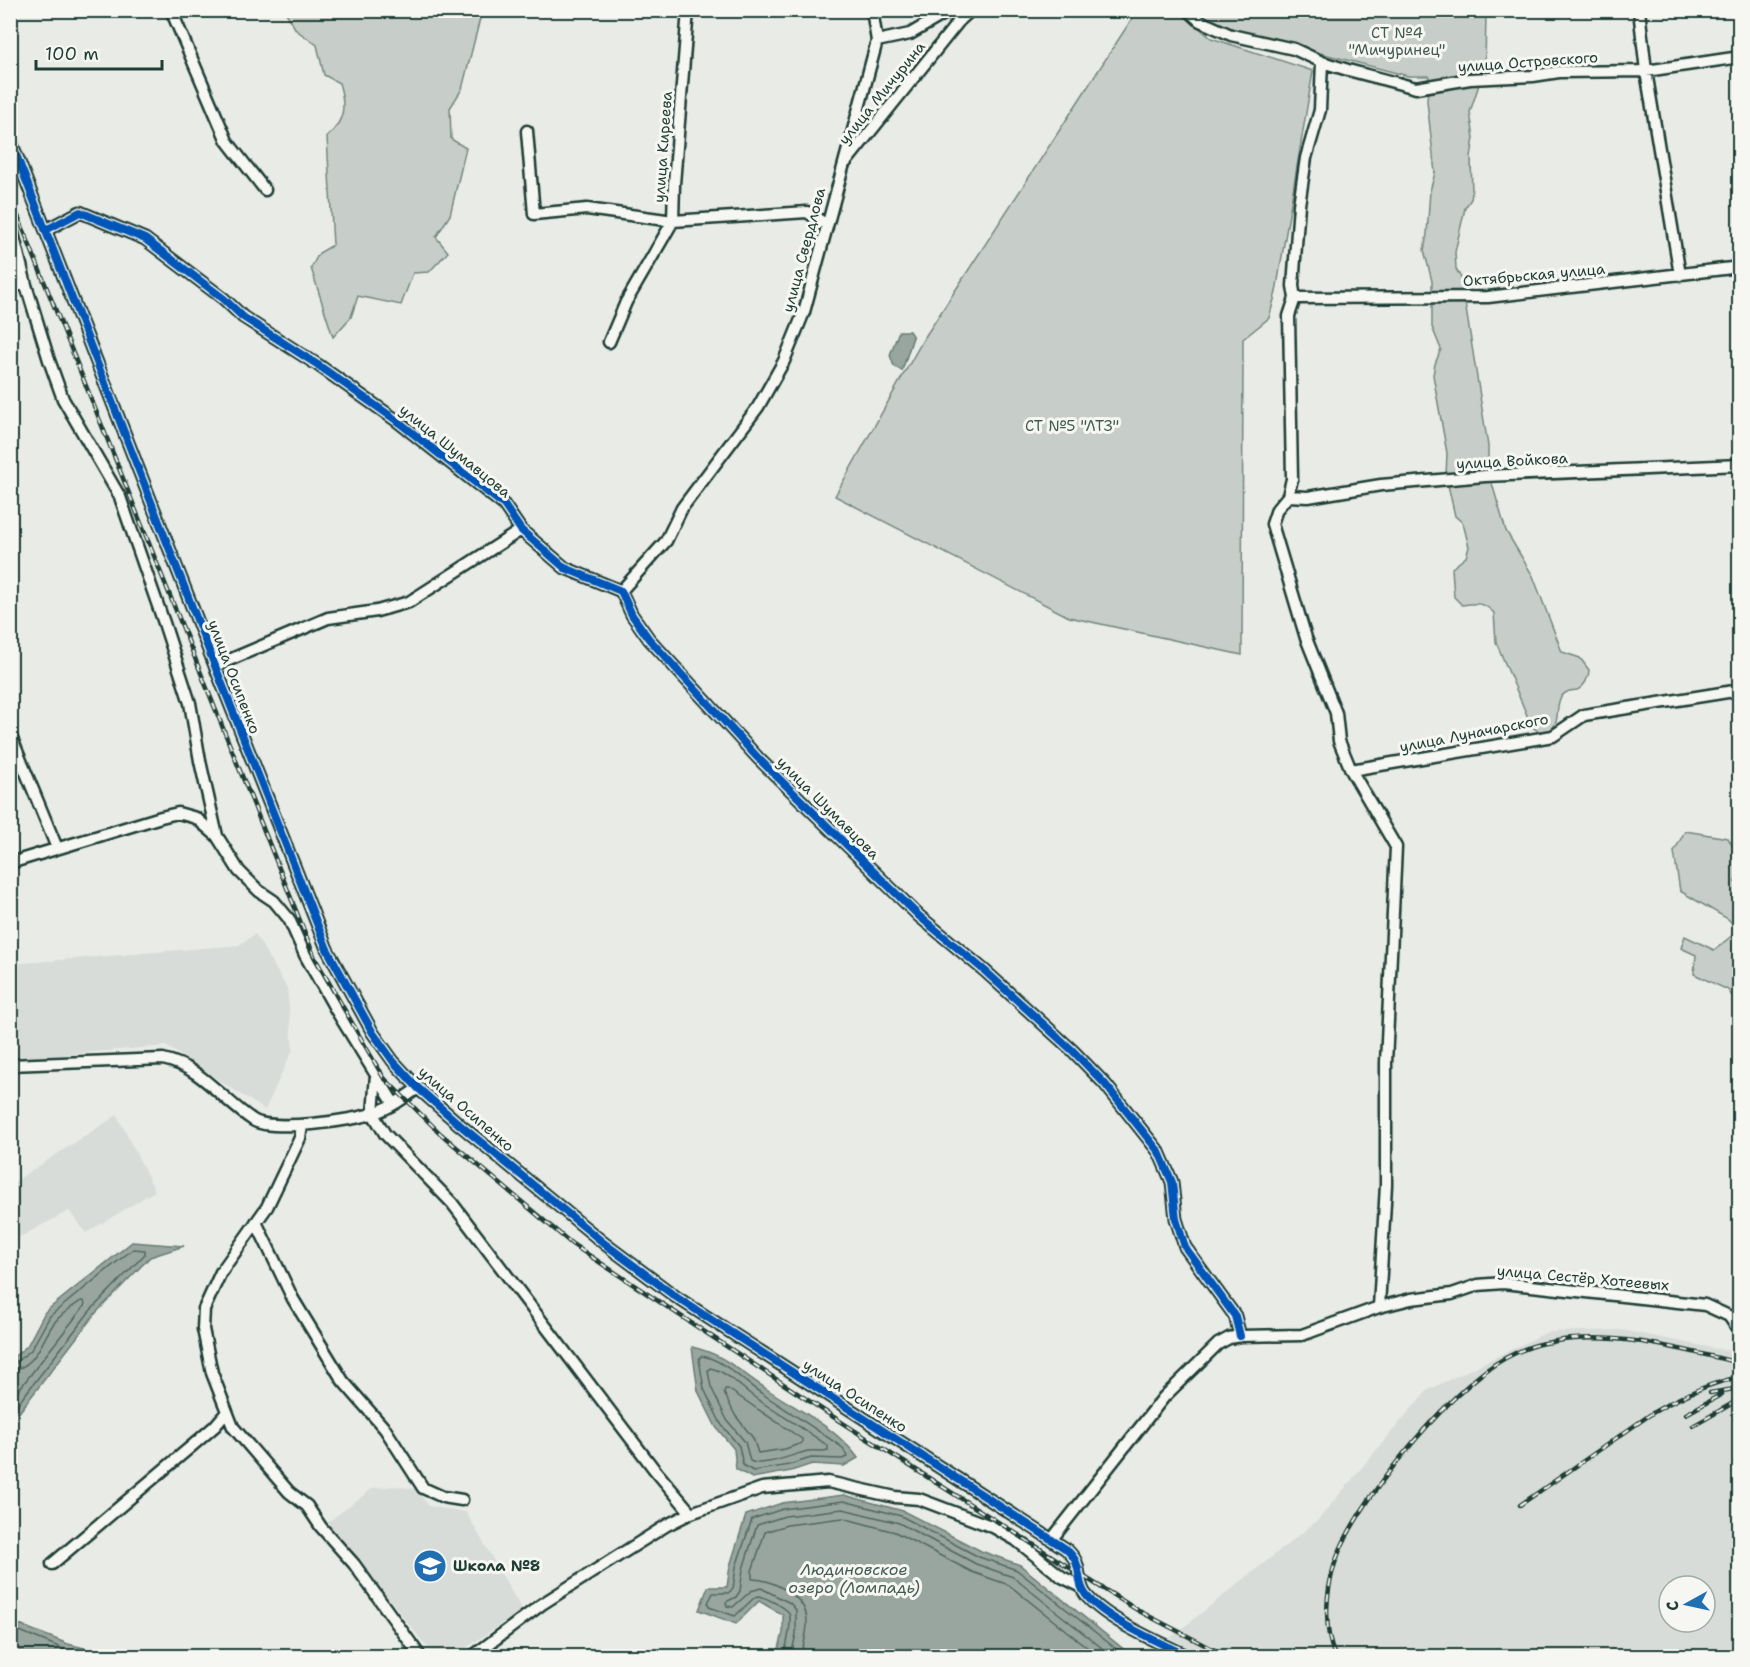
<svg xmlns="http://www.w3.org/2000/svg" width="1750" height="1667" font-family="'Shantell Sans',sans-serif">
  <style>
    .built { fill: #d8dcd8; fill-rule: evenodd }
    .green { fill: #c7cec9; stroke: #73867e; stroke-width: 1.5 }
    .water { fill: #99a6a0; stroke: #687c75; stroke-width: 1.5 }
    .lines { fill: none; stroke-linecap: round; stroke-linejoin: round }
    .shore { stroke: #50675f; stroke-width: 1.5 }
    .minor-casing { stroke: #1f3d34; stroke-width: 15 }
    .minor { stroke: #f6f6f2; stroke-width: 10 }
    .rail-casing { stroke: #1f3d34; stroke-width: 4.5 }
    .rail { stroke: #f6f6f2; stroke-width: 2; stroke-dasharray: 7; stroke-linecap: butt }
    .cycleway-casing { stroke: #f6f6f2; stroke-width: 11 }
    .cycleway { stroke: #0057b8; stroke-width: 8 }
    .labels { text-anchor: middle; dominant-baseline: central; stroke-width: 6; stroke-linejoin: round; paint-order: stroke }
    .park-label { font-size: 15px; fill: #415a52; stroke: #f6f6f2 }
    .street-label { font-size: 15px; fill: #1f3d34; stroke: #f6f6f2 }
    .poi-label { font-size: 15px; font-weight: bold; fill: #1f3d34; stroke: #f6f6f2; text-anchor: start }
    .water-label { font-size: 16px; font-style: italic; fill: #445c54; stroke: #f6f6f2 }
  </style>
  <rect width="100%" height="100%" fill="#e9ebe7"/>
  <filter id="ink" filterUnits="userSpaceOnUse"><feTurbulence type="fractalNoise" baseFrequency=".0167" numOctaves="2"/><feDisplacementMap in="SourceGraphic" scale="12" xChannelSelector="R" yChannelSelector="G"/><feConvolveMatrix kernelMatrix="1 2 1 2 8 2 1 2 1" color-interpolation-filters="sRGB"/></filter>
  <g filter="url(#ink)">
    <!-- built -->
    <path class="built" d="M255 934 287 988 293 1049 265 1110 166 1046 11 1059V964L239 945Z
      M117 1115 155 1191 86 1233 69 1211 16 1239 11 1229V1184Z
      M1622 1330 1739 1353V1656H1204L1170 1638 1318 1520 1426 1391 1547 1332ZM1669 1586H1705V1622H1669Z
      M394 1486 415 1489 429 1506 466 1512 522 1610 454 1656H434L328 1522 373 1488Z"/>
    <!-- green -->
    <path class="green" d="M285 11H482L462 89 450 108 451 139 466 148 450 215 436 237 448 252 429 272 413 273 401 305 358 296 351 317 333 337 311 268 319 253 333 245 327 137C345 121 346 105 339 83L324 75 317 45 296 30Z
      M1137 11H1180L1211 38 1313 71 1276 292 1269 318 1243 339 1242 655 1069 617 835 496 923 340Z
      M1192 11H1486L1485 66 1470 112 1474 138 1471 157 1472 193 1471 199 1465 208 1455 252 1456 269 1461 278 1488 446V470L1506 531 1533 576 1562 652 1580 658 1589 670C1589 678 1584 687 1577 690 1574 691 1570 690 1567 692 1555 698 1559 712 1556 722 1552 734 1540 733 1532 727L1496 642 1494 613C1484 602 1476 603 1462 605L1454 597 1452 568 1466 557 1469 547 1463 523 1455 516 1446 476 1447 453 1433 375 1435 364 1441 349 1432 327V281L1424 250 1427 234 1430 191 1435 173 1427 101 1429 76H1408L1206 23Z
      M1685 831 1728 838C1739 857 1742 861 1735 882L1739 880V1006L1728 990 1694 974 1696 955 1681 948 1685 936 1714 950 1739 930 1728 919 1680 891 1674 852Z"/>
    <!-- water -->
    <path class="water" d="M899 331H909L913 337 902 371 894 366 890 355Z
      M132 1242 184 1246 150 1257 94 1315 11 1423V1359L27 1346 45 1312Z
      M692 1347C726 1355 737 1370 765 1388 796 1409 836 1427 858 1458L844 1466 812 1464 791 1471 752 1478 736 1469 734 1449 716 1427 698 1391Z
      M844 1495 903 1511 981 1551 1020 1565 1126 1651 1138 1656H777L783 1633V1615L759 1601 736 1624 699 1610 708 1587H727L730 1566 746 1515 782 1503Z
      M10 1621 68 1644 117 1656H11Z"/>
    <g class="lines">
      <!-- shore -->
      <path class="shore" d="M701 1356C724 1359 742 1381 761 1393 788 1411 816 1429 843 1448L847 1457 842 1459 811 1458 789 1465 753 1471 743 1465 739 1446 721 1424 704 1389 699 1359Z
        M10 1363 16 1362 31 1350 50 1316 133 1249 145 1250V1254L90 1311 10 1414
        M710 1368C727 1371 742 1389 757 1399 780 1415 805 1429 828 1446V1450C822 1452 815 1450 808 1451 794 1454 763 1468 750 1461L745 1442 727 1420 711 1387 708 1371Z
        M10 1370C36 1369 42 1339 54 1323 61 1314 72 1307 81 1301H84L85 1305 10 1401
        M725 1389H728L802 1439V1443L785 1449 758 1453 753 1438 735 1415 724 1393Z
        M10 1627 66 1650 92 1656
        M784 1656C786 1646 793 1623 789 1613 787 1608 766 1598 760 1596L755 1597 735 1616 709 1607 708 1603 713 1593H728L733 1589 736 1567 752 1519 783 1509 844 1501 901 1516 979 1557 1017 1570 1125 1656
        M791 1656 796 1634V1610L790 1603 761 1588 751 1591 733 1607 727 1606 726 1602 736 1597 740 1591 743 1569 757 1525 785 1516 843 1509 899 1523 976 1564 1013 1577 1112 1656
        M801 1656C808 1626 815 1607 784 1589 773 1583 765 1579 752 1579V1571L765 1532 787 1525 843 1518 895 1532 972 1572 1009 1585 1098 1656"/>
      <defs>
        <path id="minor" d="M171 10 227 141 265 190
          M1188 10 1200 21 1231 35 1294 49 1322 62 1348 70 1416 88 1470 79 1533 76 1559 72 1646 71 1740 57
          M1639 10 1646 71 1680 275
          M877 41 910 34 951 10
          M1322 62 1320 110 1306 158 1299 205 1293 286 1295 298 1289 316 1292 479 1288 496 1277 509 1272 524 1306 638 1336 713 1339 741 1351 770 1396 847 1386 1063V1185L1379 1307
          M527 131 534 214 587 209 673 221 807 212 827 225
          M10 139 215 666 327 949 373 1033 393 1061 418 1088 460 1125 605 1244 676 1297 1066 1549C1069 1552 1073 1556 1075 1560 1081 1571 1077 1584 1086 1595 1106 1620 1159 1642 1187 1656
          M846 162 959 21 971 10
          M10 221 26 285 49 360 63 399 120 497 164 623 190 703 200 761 217 836
          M46 230 80 212 145 239 224 299 243 317 318 365 396 420 504 505 521 530 565 568 621 591 632 615 649 639 758 758 919 916 985 971 1073 1051 1105 1084 1159 1152 1172 1182 1176 1219 1185 1247 1235 1316 1240 1336
          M10 285H26
          M1295 298 1488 297 1740 267
          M609 342 626 302 673 221 674 184 688 10
          M1288 496 1308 497 1381 485 1485 476 1740 465
          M621 591 666 541 682 508 758 407 784 361 804 312 877 41 872 10
          M215 666 328 618 377 611 409 602 521 530
          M10 734 57 848
          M1351 770 1553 736 1584 715 1740 690
          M10 863 161 817 178 813 196 818 217 836 239 871 259 891 274 901 289 919 305 955 336 1010 394 1104
          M10 1065 163 1059C201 1067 221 1099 253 1120 271 1132 353 1121 374 1113 390 1108 404 1098 418 1088
          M376 1074 373 1114 385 1134 452 1203 654 1469 691 1513
          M302 1126 300 1138 267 1207 221 1272 204 1309 203 1329 212 1373 233 1427 289 1492 307 1506 321 1527 354 1564 420 1656
          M256 1222 293 1299 343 1381 385 1429 423 1488 443 1497 462 1500
          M1052 1539 1164 1397 1218 1344 1229 1338 1240 1336 1302 1335 1379 1307 1411 1299 1452 1294 1478 1285 1503 1283 1705 1305 1729 1316 1740 1332
          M52 1564 193 1445 215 1426 227 1412
          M473 1656 542 1604 667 1525 691 1513 762 1488 828 1482 895 1497 919 1499 993 1527 1016 1540 1062 1577 1080 1586"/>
      </defs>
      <!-- minor casing -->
      <use href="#minor" class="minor-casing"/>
      <!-- minor -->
      <use href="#minor" class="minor"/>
      <defs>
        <path id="rail" d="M10 196 315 958 383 1077 441 1134 572 1244 841 1422 1078 1573 1139 1611 1226 1656
          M1710 1393 1740 1388
          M1686 1414 1722 1394
          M1693 1426 1740 1399
          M1520 1505 1654 1412C1681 1396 1709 1383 1740 1377
          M1335 1656C1323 1628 1326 1591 1335 1563 1353 1506 1446 1395 1497 1363 1507 1357 1521 1350 1533 1346 1540 1343 1549 1343 1556 1341 1618 1331 1679 1349 1740 1363"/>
      </defs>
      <!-- rail casing -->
      <use href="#rail" class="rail-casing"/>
      <!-- rail -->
      <use href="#rail" class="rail"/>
      <defs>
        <path id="cycleway" d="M10 139 215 666 327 949 373 1033 393 1061 418 1088 460 1125 605 1244 676 1297 1066 1549C1069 1552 1073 1556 1075 1560 1081 1571 1077 1584 1086 1595 1106 1620 1159 1642 1187 1656
          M46 230 80 212 145 239 224 299 243 317 318 365 396 420 504 505 521 530 565 568 621 591 632 615 649 639 758 758 919 916 985 971 1073 1051 1105 1084 1159 1152 1172 1182 1176 1219 1185 1247 1235 1316 1240 1336"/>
      </defs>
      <!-- cycleway casing -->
      <use href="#cycleway" class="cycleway-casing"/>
      <!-- cycleway -->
      <use href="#cycleway" class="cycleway"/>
    </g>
  </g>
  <!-- icons -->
  <defs>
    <symbol id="school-disc" viewBox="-11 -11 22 22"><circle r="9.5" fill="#1f6fb2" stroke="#f6f6f2"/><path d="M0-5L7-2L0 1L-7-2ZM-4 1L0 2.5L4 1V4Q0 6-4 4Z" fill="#fff"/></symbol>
  </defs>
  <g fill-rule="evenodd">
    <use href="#school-disc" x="411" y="1547" width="38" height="38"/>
  </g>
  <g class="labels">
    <!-- park labels -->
    <g class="park-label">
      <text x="1397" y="33">СТ №4<tspan x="1397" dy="17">"Мичуринец"</tspan></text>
      <text x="1072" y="426">СТ №5 "ЛТЗ"</text>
    </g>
    <!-- street labels -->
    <g class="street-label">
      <text transform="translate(1528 62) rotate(-4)">улица Островского</text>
      <text transform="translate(882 93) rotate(-51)">улица Мичурина</text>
      <text transform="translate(663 147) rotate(-86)">улица Киреева</text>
      <text transform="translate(804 250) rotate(-75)">улица Свердлова</text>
      <text transform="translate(1534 275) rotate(-5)">Октябрьская улица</text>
      <text transform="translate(455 451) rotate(39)">улица Шумавцова</text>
      <text transform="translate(1512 461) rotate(-3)">улица Войкова</text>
      <text transform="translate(234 677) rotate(69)">улица Осипенко</text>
      <text transform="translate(1474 733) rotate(-11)">улица Луначарского</text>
      <text transform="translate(828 808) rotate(45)">улица Шумавцова</text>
      <text transform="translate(466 1109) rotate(41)">улица Осипенко</text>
      <text transform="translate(1583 1278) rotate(5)">улица Сестёр Хотеевых</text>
      <text transform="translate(855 1396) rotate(33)">улица Осипенко</text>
    </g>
    <!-- poi labels -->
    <g class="poi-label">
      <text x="453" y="1566">Школа №8</text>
    </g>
    <!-- water labels -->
    <g class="water-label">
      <text x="854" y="1569">Людиновское<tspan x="854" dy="18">озеро (Ломпадь)</tspan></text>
    </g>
  </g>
  <!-- margin -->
  <rect width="1750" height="1667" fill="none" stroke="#f6f6f2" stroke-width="36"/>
  <rect x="18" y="18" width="1714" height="1631" fill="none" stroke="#1f3d34" stroke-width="2" filter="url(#ink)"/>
  <!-- north arrow -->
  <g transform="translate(1687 1604) rotate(262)"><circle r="28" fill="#f6f6f2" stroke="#a0aca6" stroke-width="1.5"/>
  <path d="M0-4.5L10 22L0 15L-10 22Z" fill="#1f6fb2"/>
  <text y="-9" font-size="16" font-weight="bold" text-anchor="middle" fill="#1f3d34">С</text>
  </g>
  <!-- scale -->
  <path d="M36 60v9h126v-9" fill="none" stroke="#1f3d34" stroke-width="3"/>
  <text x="45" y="60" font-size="18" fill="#1f3d34" stroke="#f6f6f2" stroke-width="4.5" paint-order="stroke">100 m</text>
</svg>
